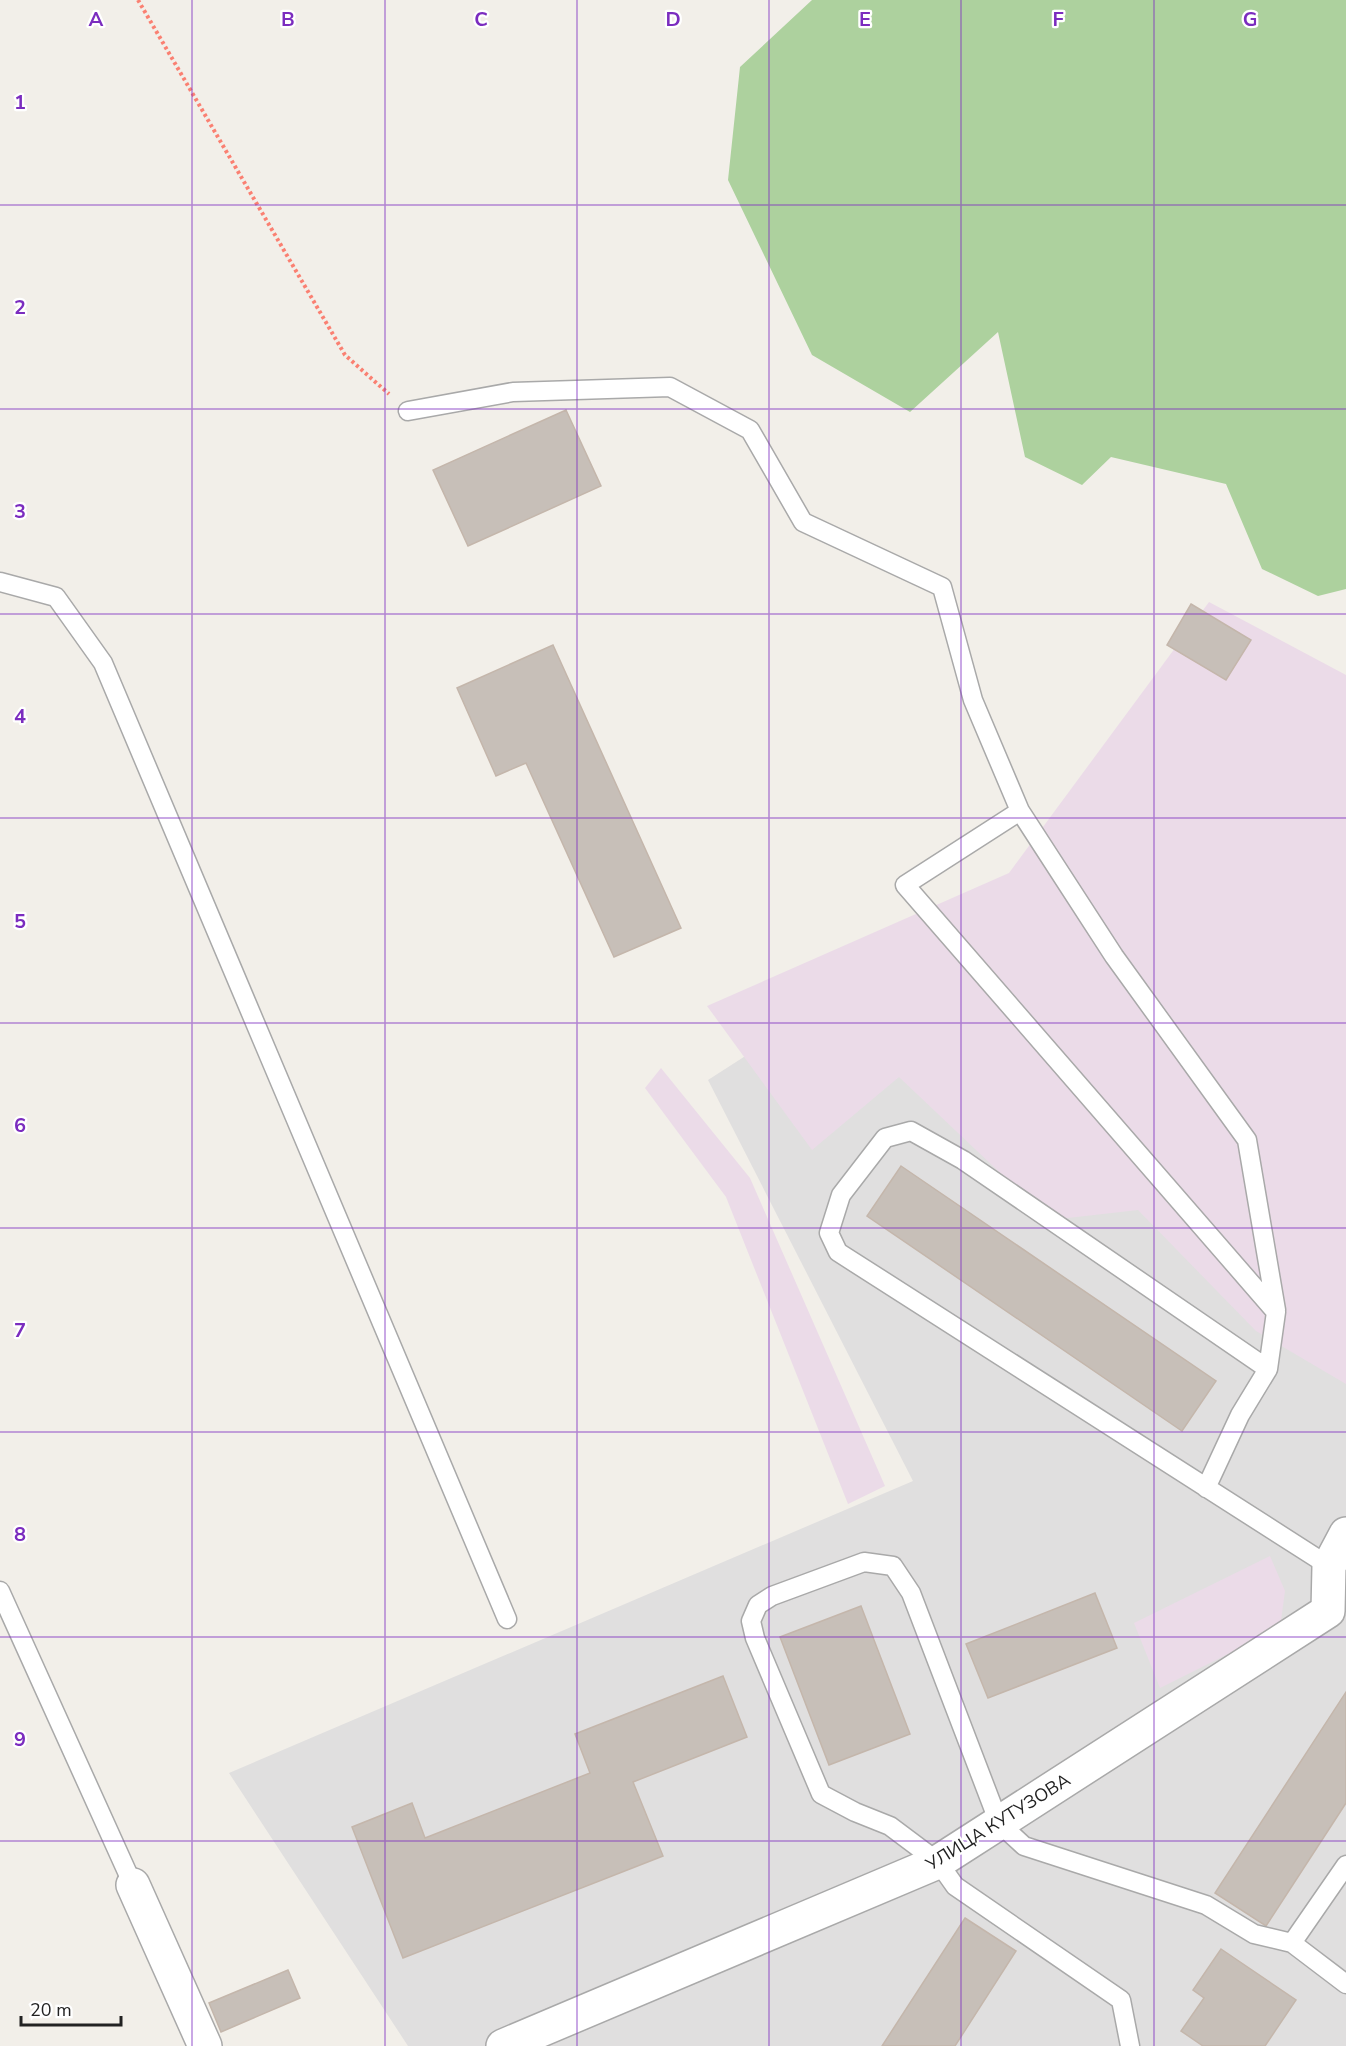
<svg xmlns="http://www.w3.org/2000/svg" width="1346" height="2046" font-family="'Nunito Sans',sans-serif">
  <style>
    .residential { fill: #e0dfdf }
    .industrial { fill: #ebdbe8 }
    .forest { fill: #add19e }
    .building { fill: #c7bfb8; stroke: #c4b6ab; stroke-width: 1.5 }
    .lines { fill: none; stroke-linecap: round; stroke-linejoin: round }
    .service-casing { stroke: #a9a9a9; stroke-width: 21 }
    .minor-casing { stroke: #a9a9a9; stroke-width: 36 }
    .path { stroke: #fa8072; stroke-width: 4; stroke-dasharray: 3 3; stroke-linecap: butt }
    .service { stroke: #fff; stroke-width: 18 }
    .minor { stroke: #fff; stroke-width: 33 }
    .grid { fill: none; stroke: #7b2cbf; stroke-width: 1.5; stroke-opacity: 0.55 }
    .labels { text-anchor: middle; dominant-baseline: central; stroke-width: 4.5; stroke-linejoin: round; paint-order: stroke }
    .street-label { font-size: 18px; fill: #222; stroke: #fff }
    .grid-label { font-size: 20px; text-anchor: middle; font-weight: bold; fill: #7b2cbf; stroke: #fff; stroke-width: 4.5; stroke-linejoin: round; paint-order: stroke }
  </style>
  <rect width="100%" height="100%" fill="#f2efe9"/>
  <!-- residential -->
  <path class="residential" d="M975 908 1346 1260V2046H408L229 1773 913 1481 708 1080Z"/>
  <!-- industrial -->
  <path class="industrial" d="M1209 602 1346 675V1384L1256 1331 1138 1210 1050 1220 899 1077 812 1150 707 1006 1009 873Z
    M661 1068 750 1178 885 1486 848 1504 726 1197 645 1088Z
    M1270 1556 1285 1591 1280 1628 1160 1688 1134 1623Z"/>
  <!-- forest -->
  <path class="forest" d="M812 0H1346V589L1318 596 1262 569 1226 484 1111 457 1082 485 1025 457 998 332 910 412 812 355 728 180 740 67Z"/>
  <!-- building -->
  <path class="building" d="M566 410 601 486 468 546 433 470Z
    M1191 604 1251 640 1226 680 1167 645Z
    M553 645 681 928 614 957 526 763 496 776 457 688Z
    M901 1166 1216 1381 1182 1431 867 1216Z
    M1095 1593 1117 1648 988 1698 966 1644Z
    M861 1606 910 1734 829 1765 780 1637Z
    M723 1676 747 1737 633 1782 663 1856 403 1958 352 1827 412 1803 425 1838 590 1773 575 1734Z
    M1346 1692V1803L1266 1926 1215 1893Z
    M965 1918 1016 1951 955 2046H882Z
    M1221 1949 1296 2000 1265 2046H1203L1181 2031 1204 1998 1193 1990Z
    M288 1970 300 1998 221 2032 209 2003Z"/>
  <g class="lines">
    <defs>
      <path id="service" d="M408 411 513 392 670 387 750 430 803 522 942 587 973 700 1020 811 905 885 1276 1312 1268 1369
        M0 582 56 597 103 663 507 1619
        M1020 811 1114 956 1247 1140 1276 1310
        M1206 1488 1240 1415 1268 1369 963 1160 911 1131 885 1138 841 1195 829 1233 838 1252 1329 1566
        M0 1591 133 1885
        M1292 1943 1346 1984
        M1130 2046 1121 2000 955 1886 938 1862 890 1826 855 1812 821 1794 755 1638 751 1621 758 1605 772 1596 864 1562 893 1566 911 1593 999 1823 1024 1846 1206 1905 1254 1934 1292 1943 1346 1865"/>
      <path id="minor" d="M133 1885 205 2046
        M503 2046 938 1862 1328 1611 1329 1566 1346 1534"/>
    </defs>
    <!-- service casing -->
    <use href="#service" class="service-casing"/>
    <!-- minor casing -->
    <use href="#minor" class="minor-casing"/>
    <!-- path -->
    <path class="path" d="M138 0 345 355 389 394"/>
    <!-- service -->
    <use href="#service" class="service"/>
    <!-- minor -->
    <use href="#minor" class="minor"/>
  </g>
  <!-- grid -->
  <path class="grid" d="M192 0V2046M385 0V2046M577 0V2046M769 0V2046M961 0V2046M1154 0V2046M0 205H1346M0 409H1346M0 614H1346M0 818H1346M0 1023H1346M0 1228H1346M0 1432H1346M0 1637H1346M0 1841H1346"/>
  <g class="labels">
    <!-- street labels -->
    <g class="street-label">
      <text transform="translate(998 1822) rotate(-32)">УЛИЦА КУТУЗОВА</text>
    </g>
  </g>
  <g class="grid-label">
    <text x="96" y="26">A</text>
    <text x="288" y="26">B</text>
    <text x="481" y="26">C</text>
    <text x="673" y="26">D</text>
    <text x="865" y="26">E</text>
    <text x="1058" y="26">F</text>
    <text x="1250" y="26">G</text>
    <text x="20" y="109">1</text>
    <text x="20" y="314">2</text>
    <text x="20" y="518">3</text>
    <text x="20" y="723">4</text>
    <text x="20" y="928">5</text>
    <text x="20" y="1132">6</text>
    <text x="20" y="1337">7</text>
    <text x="20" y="1541">8</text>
    <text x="20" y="1746">9</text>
  </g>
  <!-- scale -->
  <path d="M21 2016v9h100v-9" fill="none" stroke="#222222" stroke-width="3"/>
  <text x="30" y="2016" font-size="18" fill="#222222" stroke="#ffffff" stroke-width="4.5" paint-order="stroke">20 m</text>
</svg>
